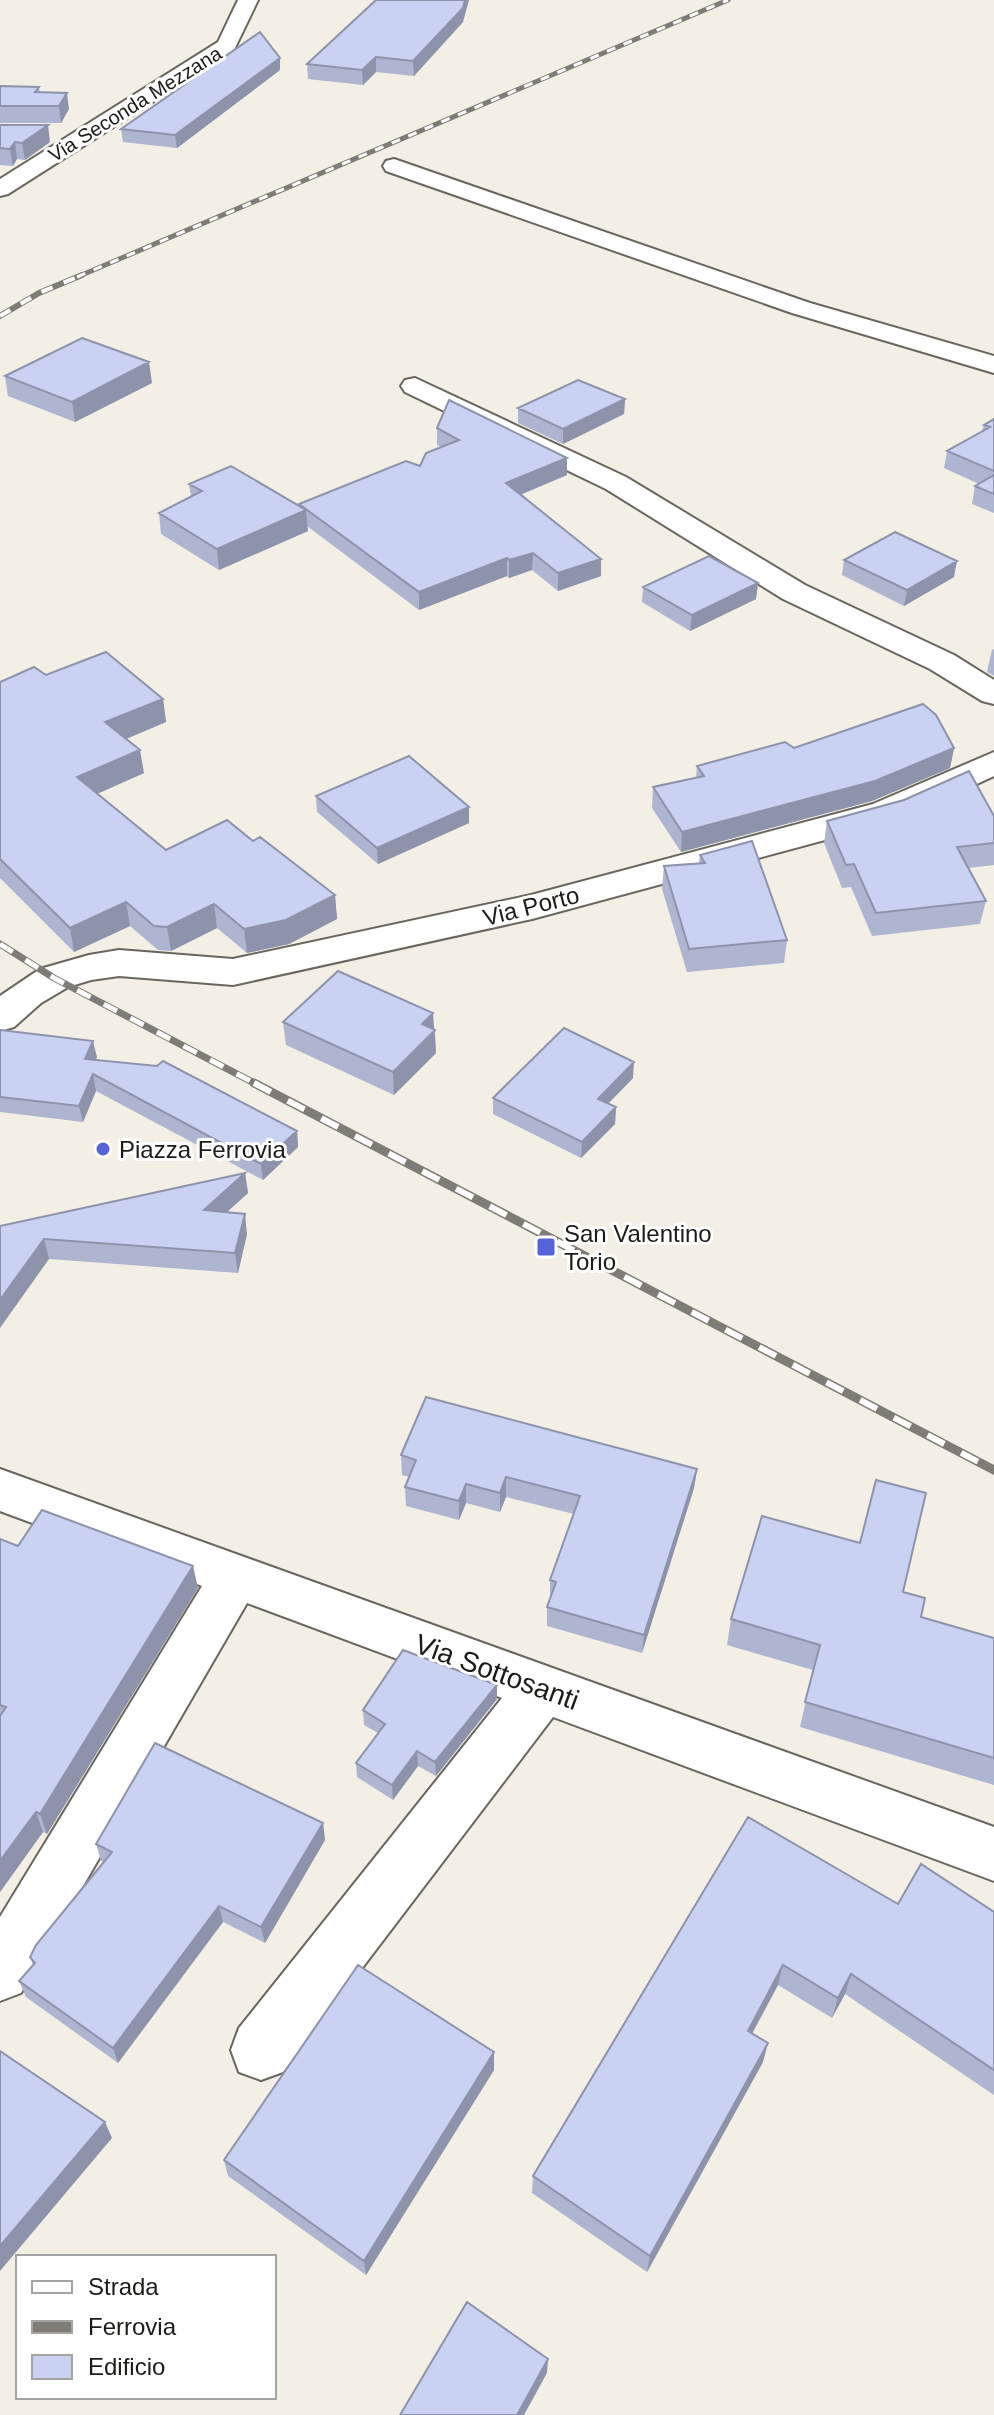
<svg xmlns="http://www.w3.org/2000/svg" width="994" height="2415" font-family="Arial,sans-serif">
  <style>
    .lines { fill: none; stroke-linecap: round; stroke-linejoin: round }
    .minor-casing { stroke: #69665d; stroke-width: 4 }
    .minor { fill: #fff; fill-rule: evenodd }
    .rail-far3-casing { stroke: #7e7c75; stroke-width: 5 }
    .rail-far2-casing { stroke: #7e7c75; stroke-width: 6 }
    .rail-far1-casing { stroke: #7e7c75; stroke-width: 7 }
    .rail-casing { stroke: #7e7c75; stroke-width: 9 }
    .rail-far3 { stroke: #fff; stroke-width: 3; stroke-dasharray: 9; stroke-linecap: butt }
    .rail-far2 { stroke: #fff; stroke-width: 4; stroke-dasharray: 12; stroke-linecap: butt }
    .rail-far1 { stroke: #fff; stroke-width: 5; stroke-dasharray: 15; stroke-linecap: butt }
    .rail { stroke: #fff; stroke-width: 6; stroke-dasharray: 19; stroke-linecap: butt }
    .wall { fill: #adb5d1 }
    .shaded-wall { fill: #8d93aa }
    .building { fill: #c9d2f3; stroke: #8d93aa; stroke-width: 2 }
    .poi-dot { fill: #5463d9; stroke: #fff; stroke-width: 3 }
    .labels { text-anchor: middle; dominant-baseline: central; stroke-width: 6; stroke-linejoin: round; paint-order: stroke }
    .far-street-label { font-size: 20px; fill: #1c1b17; stroke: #fff }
    .street-label { font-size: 24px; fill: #1c1b17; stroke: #fff }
    .poi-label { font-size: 24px; fill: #1c1b17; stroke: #fff; text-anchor: start }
    .near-street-label { font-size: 28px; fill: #1c1b17; stroke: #fff }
  </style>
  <rect width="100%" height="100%" fill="#f3efe5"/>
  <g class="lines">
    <defs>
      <path id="minor" d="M238 0H258L234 50 8 194 0 196V179L218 42Z
        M394 159 810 303 994 356V373L792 313 386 171 383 166 386 161Z
        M415 378 626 477 805 585 954 655 994 680V704L982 701 930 669 783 599 606 489 405 392 401 386 405 380Z
        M994 752V776L899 820 532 919 233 985 119 976 91 980 68 987 41 1003 14 1027 0 1031V996L40 969 89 955 119 950 233 959 531 895 873 804Z
        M0 1469 994 1827V1881L553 1717 283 2072 261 2080 239 2072 231 2050 239 2028 502 1698 247 1603 21 1993 0 2001V1917L202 1586 0 1511Z"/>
    </defs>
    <!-- minor casing -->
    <use href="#minor" class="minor-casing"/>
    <!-- minor -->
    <use href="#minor" class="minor"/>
    <defs>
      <path id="rail-far3" d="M77 277 728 0"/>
      <path id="rail-far2" d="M0 316 39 293 82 275"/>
      <path id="rail-far1" d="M0 944 54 978 258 1085"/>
      <path id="rail" d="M254 1083 994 1470"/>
    </defs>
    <!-- rail-far3 casing -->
    <use href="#rail-far3" class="rail-far3-casing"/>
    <!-- rail-far2 casing -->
    <use href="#rail-far2" class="rail-far2-casing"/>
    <!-- rail-far1 casing -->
    <use href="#rail-far1" class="rail-far1-casing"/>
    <!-- rail casing -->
    <use href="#rail" class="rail-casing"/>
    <!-- rail-far3 -->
    <use href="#rail-far3" class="rail-far3"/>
    <!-- rail-far2 -->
    <use href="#rail-far2" class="rail-far2"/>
    <!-- rail-far1 -->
    <use href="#rail-far1" class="rail-far1"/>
    <!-- rail -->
    <use href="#rail" class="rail"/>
  </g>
  <!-- wall -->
  <path class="wall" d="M463 22 414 76 376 72 363 85 308 79 307 64Z
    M280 70 177 148 123 142 121 129Z
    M0 86 39 87 40 93 69 109 61 123H0Z
    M0 125 50 142 25 160 17 159 13 166 0 165Z
    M5 376 152 383 75 422 8 396Z
    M625 399 624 414 563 444 518 423V408Z
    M994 419V513L972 504 975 486 979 484 944 468 947 451 982 431 984 425Z
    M437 428 567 475 520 495 601 559V576L558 591 532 570 509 578 507 576 419 610 307 526 308 531 219 570 161 534 159 513 191 497 189 484 299 506V504L420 466 441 447 437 445Z
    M844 560 954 577 904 606 842 575Z
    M758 583 756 599 690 631 642 602 643 587Z
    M994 649V676L987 672 992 650Z
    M46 675 163 699 166 722 126 739 144 773 97 794 166 850 253 841 335 895 337 919 289 944 247 953 217 928 171 951 158 950 130 926 74 952 0 878V682Z
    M794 748H954L950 768 872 801 681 852 652 808 653 787 696 778 697 766Z
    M316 796 469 807V823L378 864 317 812Z
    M994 816V865L968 868 986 901 980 924 872 936 851 887 842 888 824 843 827 821Z
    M700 855 787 940 784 963 687 972 662 889 664 866 699 863Z
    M283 1022 435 1030 436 1053 394 1095 286 1045Z
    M0 1030 97 1057 95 1060 297 1131 298 1147 263 1180 96 1091 83 1122 0 1112Z
    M633 1078 608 1104 616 1107 615 1124 581 1158 493 1114V1098Z
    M245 1173 248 1193 227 1212 247 1234 238 1273 49 1259 0 1226Z
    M401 1455 697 1469 694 1488 642 1653 547 1626V1607L550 1599V1580L574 1514 506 1497 500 1512 466 1503 459 1520 406 1506 405 1487 409 1477 402 1475Z
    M0 1539 18 1546 198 1588 47 1834 43 1832 0 1892Z
    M903 1592 921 1617 994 1638V1785L800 1727 813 1670 727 1645 731 1619Z
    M497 1699 436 1776 418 1766 393 1800 357 1777 356 1763 378 1733 364 1725 363 1710Z
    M748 1817 898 1904 994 1912V2095L845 1994 832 2018 778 1985 752 2034 763 2062 647 2272 532 2193 533 2176Z
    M323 1823 325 1840 265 1943 223 1922 118 2063 26 1997 19 1981 33 1965 30 1957 104 1862 101 1861 96 1844Z
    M494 2052V2070L366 2275 228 2176 224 2160Z"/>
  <!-- shaded-wall -->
  <path class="shaded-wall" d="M465 0H469L463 22 414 76 413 61Z
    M376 57V72L363 85 362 70Z
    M280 58V70L177 148 175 135Z
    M67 93 69 109 61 123 59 106Z
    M48 125 50 142 25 160 22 143Z
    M15 142 17 159 13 166 10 149Z
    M149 362 152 383 75 422 72 402Z
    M625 399 624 414 563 444V429Z
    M567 458V475L505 501 506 483Z
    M306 510 308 531 219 570 217 549Z
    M533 553 532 570 509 578V560Z
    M507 558V576L419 610V592Z
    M601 559V576L558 591V573Z
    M957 561 954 577 904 606 907 590Z
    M758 583 756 599 690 631 692 615Z
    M163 699 166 722 109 746 105 722Z
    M954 748 950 768 872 801 681 852 682 832Z
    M140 750 144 773 81 801 77 777Z
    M469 807V823L378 864 377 848Z
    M335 895 337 919 289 944 247 953 244 929Z
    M126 902 130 926 74 952 70 928Z
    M214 904 217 928 171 951 167 927Z
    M433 1013 436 1053 394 1095 393 1072 422 1024Z
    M93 1041 97 1057 89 1075 85 1059Z
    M634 1062 633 1078 597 1115 598 1099Z
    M93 1074 96 1091 83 1122 79 1106Z
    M616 1107 615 1124 581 1158 582 1142Z
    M297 1131 298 1147 263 1180 261 1164Z
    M245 1173 248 1193 207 1230 204 1210Z
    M245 1214 247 1234 238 1273 235 1253Z
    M44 1239 49 1259 0 1328V1300Z
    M697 1469 694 1488 642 1653 644 1635Z
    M506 1477V1497L500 1512V1493Z
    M466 1484V1503L459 1520V1501Z
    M193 1566 198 1588 47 1834 40 1814Z
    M497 1685V1699L436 1776 435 1762Z
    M417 1751 418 1766 393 1800 392 1785Z
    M36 1812 43 1832 0 1892V1861Z
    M323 1823 325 1840 265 1943 261 1927Z
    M219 1906 223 1922 118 2063 113 2048Z
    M783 1965 778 1985 743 2050 748 2031Z
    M851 1974 845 1994 832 2018 838 1998Z
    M768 2043 763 2062 647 2272 650 2256Z
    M494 2052V2070L366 2275 364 2261Z
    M105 2122 112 2138 0 2271V2246Z
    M548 2359 547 2373 524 2415H517Z"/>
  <!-- building -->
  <path class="building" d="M376 0H465L463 8 413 61 376 57 362 70 307 64Z
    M260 32 280 58 175 135 121 129Z
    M0 86 39 87 35 92 67 93 59 106H0Z
    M0 125H48L22 143 15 142 10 149 0 148Z
    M82 338 149 362 72 402 5 376Z
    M578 380 625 399 563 429 518 408Z
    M449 400 567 458 506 483 601 559 558 573 533 553 509 560 507 558 419 592 299 504 406 461 420 466 426 453 459 440 437 428Z
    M994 419V471L947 451 990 427 984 425Z
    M231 466 306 510 217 549 159 513 202 491 189 484Z
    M994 475V494L975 486Z
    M895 532 957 561 907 590 844 560Z
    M709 556 758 583 692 615 643 587Z
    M106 652 163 699 105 722 140 750 77 777 166 850 227 820 253 841 260 837 335 895 286 920 244 929 214 904 167 927 154 926 126 902 70 928 0 859V682L34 667 46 675Z
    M923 704 936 715 954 748 875 781 682 832 653 787 704 776 697 766 785 742 794 748Z
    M409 756 469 807 377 848 316 796Z
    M969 771 994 816V843L957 847 986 901 876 913 854 864 846 865 827 821 904 800Z
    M752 841 787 940 689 949 664 866 705 863 700 855Z
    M338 971 433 1013 422 1024 435 1030 393 1072 283 1022Z
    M564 1028 634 1062 598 1099 616 1107 582 1142 493 1098Z
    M0 1030 93 1041 85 1059 157 1066 163 1061 297 1131 261 1164 93 1074 79 1106 0 1097Z
    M245 1173 204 1210 245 1214 235 1253 44 1239 0 1300V1226Z
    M426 1397 697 1469 644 1635 547 1607 556 1582 550 1580 580 1496 506 1477 500 1493 466 1484 459 1501 405 1487 416 1460 401 1455Z
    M876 1480 926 1493 903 1592 925 1598 921 1617 994 1638V1758L805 1702 820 1645 731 1619 762 1516 860 1543Z
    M42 1510 193 1566 40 1814 36 1812 0 1861V1716L6 1707 0 1705V1539L18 1546Z
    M403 1650 497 1685 435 1762 417 1751 392 1785 356 1763 385 1724 363 1710Z
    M155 1743 323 1823 261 1927 219 1906 113 2048 19 1981 35 1963 30 1957 36 1945 112 1852 96 1844Z
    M748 1817 898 1904 921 1864 994 1912V2070L851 1974 838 1998 783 1965 748 2031 768 2043 650 2256 533 2176Z
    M358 1965 494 2052 364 2261 224 2160Z
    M0 2051 105 2122 0 2246Z
    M467 2302 548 2359 517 2415H400Z"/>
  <!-- markers -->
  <g class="poi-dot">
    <circle cx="103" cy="1149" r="8"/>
    <rect x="536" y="1237" width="20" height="20" rx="4"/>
  </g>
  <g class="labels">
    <!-- far-street labels -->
    <g class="far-street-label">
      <text transform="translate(135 104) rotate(-32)">Via Seconda Mezzana</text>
    </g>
    <!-- street labels -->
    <g class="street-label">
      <text transform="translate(531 906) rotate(-14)">Via Porto</text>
    </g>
    <!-- poi labels -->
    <g class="poi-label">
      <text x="119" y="1149">Piazza Ferrovia</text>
      <text x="564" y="1233">San Valentino<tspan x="564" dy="28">Torio</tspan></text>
    </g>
    <!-- near-street labels -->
    <g class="near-street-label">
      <text transform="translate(497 1672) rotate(20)">Via Sottosanti</text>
    </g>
  </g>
  <!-- legend -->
  <rect x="16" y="2255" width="260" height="144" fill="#ffffff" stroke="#a4a4a2" stroke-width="2"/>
  <rect x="32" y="2281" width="40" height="12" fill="#ffffff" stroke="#a4a4a2" stroke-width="2"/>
  <text x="88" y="2295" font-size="24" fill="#1c1b17">Strada</text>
  <rect x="32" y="2321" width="40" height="12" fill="#7e7c75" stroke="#a4a4a2" stroke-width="2"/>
  <text x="88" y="2335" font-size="24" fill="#1c1b17">Ferrovia</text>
  <rect x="32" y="2355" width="40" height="24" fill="#c9d2f3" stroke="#a4a4a2" stroke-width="2"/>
  <text x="88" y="2375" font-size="24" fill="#1c1b17">Edificio</text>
</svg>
